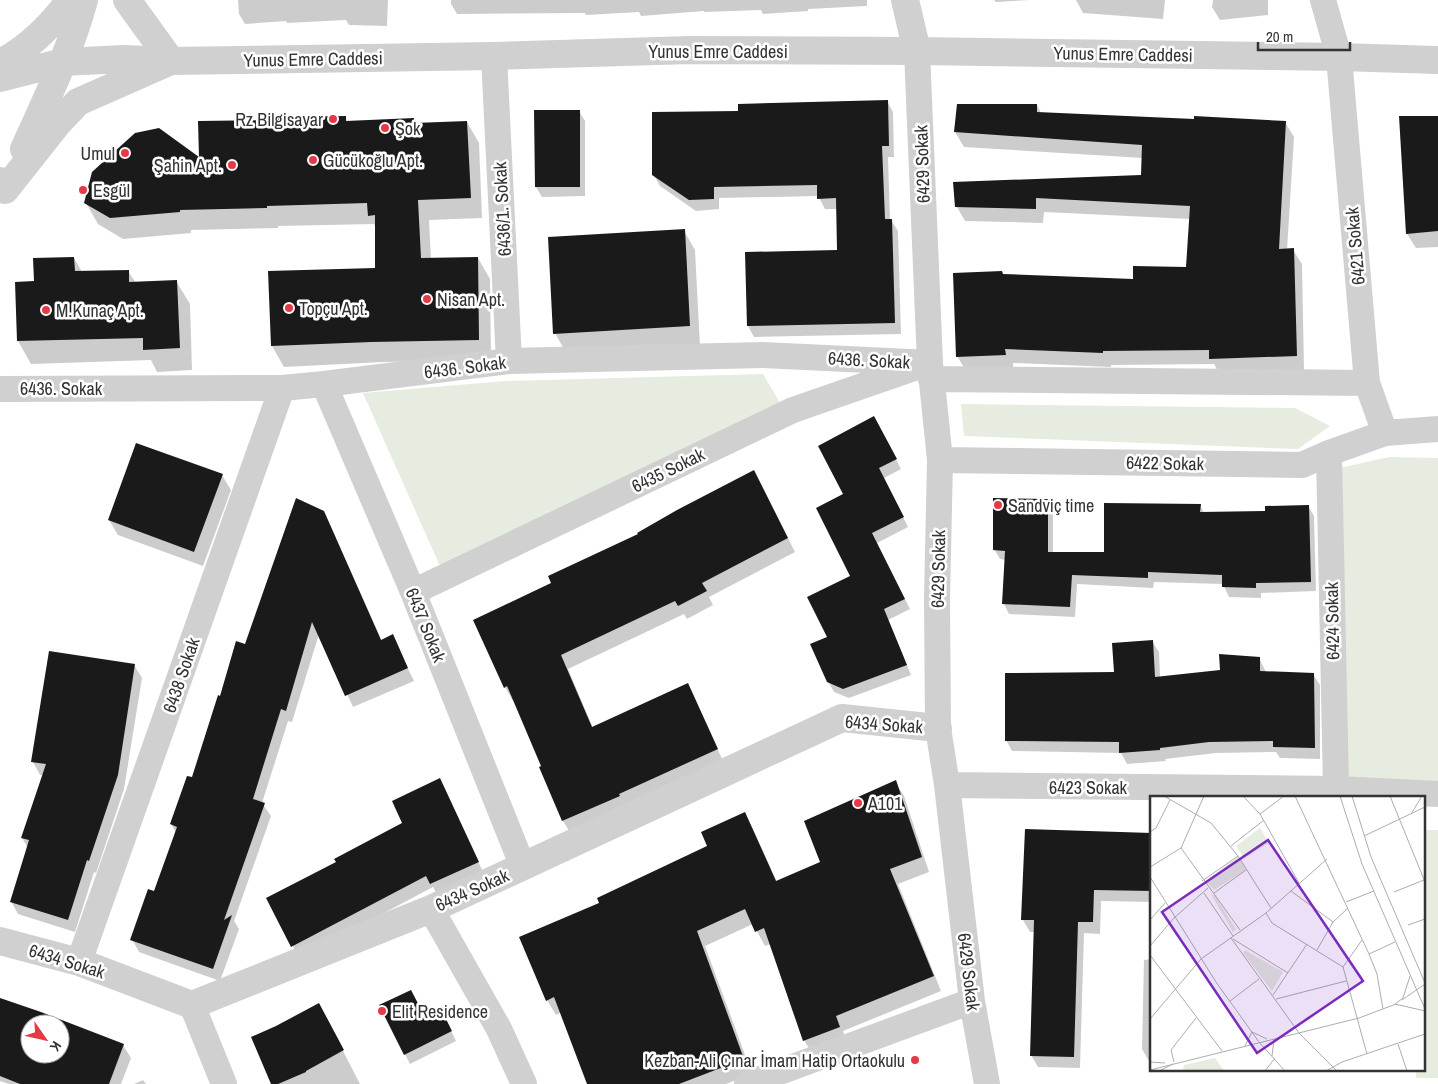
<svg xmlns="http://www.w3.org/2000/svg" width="1438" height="1084" font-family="'Archivo Narrow',sans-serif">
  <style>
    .green { fill: #e6ecdf }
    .shadow { fill: #0003; fill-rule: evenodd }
    .building { fill: #1a1a1a; fill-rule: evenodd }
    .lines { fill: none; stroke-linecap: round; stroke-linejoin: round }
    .minor { stroke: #d0d0d0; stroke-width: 26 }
    .tertiary { stroke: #d0d0d0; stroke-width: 28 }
    .poi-dot { fill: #e63946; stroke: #fff; stroke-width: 2 }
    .labels { text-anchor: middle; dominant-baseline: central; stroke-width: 5; stroke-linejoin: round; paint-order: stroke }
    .street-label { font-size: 18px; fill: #333; stroke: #fff }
    .poi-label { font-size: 18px; fill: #333; stroke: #fff; text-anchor: start }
    .inset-road { fill: none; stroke: #adadad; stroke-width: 1 }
    .view { fill: #7b2cbf; fill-opacity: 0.15; stroke: #7b2cbf; stroke-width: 2.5 }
    .inset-edge { fill: none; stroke: #333; stroke-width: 2.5 }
  </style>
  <rect width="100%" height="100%" fill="#fff"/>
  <!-- green -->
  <path class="green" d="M763 374 780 403 440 566 363 393 506 381Z
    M961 404 1295 408 1330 426 1298 449 964 436Z
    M1389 457 1438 458V794L1336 789 1340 468Z
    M1424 830H1438V1078H1416V1070H1424Z"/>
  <!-- shadow -->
  <path class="shadow" d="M238 0H388L387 26 349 25 346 20 287 23 286 21 245 24 239 14Z
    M451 0H867V6L808 9V11L763 14 761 10 704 12V11L641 16 639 12 586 15 585 13 457 14 451 4Z
    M994 0H1030L996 2Z
    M1076 0H1165L1163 19 1083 13Z
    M1213 0H1268V15L1220 20 1212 7Z
    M887 101 893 112 894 157H888L890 220H891L898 231 901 334 754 337 748 326 839 251 838 209H825L818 196 719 198V209L696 211 660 186 654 175 739 112Z
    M959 105H1037L1041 113 1195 120 1285 122 1294 137 1287 250H1293L1302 264 1304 370 1219 373 1214 364 1111 365V367L1013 363V369L966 371 957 356 1003 275 1134 281 1187 268 1190 219 1044 212 1043 223 965 221 957 207 1142 176 1143 158 964 147 955 132Z
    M579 111 585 121V196L542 197 536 187Z
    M345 117 348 122 413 119 416 124 467 122 479 143 482 218 429 220 431 259 478 258 490 279 491 360 383 362 284 367 272 346 270 272 377 269 376 228 374 224 278 226V228L191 230V233L123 239 98 224 86 203 200 160 279 121Z
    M1438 117V247L1416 248 1407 234Z
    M684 231 695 250 700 346 566 353 555 333Z
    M74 258 82 272 128 271 136 283 176 281 190 304 192 370 157 372 151 360 31 364 18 341 16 283 35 282Z
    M879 427 901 469 884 478 908 527 877 543 910 609 888 620 911 675 849 698 834 692 828 681 829 638 852 576 845 495Z
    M222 475 231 490 203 566 118 535 109 520Z
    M761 485 795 552 709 597 713 605 687 619 684 614 568 669 593 728 687 684 724 763 571 834 563 821 540 767 543 766 514 700 513 701 505 687Z
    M1048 500 1053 510V553H1105L1200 505 1204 513H1266L1308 506 1314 516 1316 591 1261 593V598L1229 597 1223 584 1154 582 1153 588 1077 584 1075 617 1009 614 1004 604 1006 560 1000 559 994 549Z
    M330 525 382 641 392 636 414 681 353 707 319 634 292 722 288 721 262 803 271 816 234 921 239 929 220 981 139 952 132 939 155 892 176 833 171 824 193 779 221 697 246 645Z
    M1152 641 1159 652 1160 677 1221 671 1259 658 1266 672 1313 674 1320 685V759L1280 758 1276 752 1216 753 1165 759 1166 761 1127 764 1121 753 1012 751 1006 740 1116 674Z
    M134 665 142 678 124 789 96 873 94 872 75 932 18 914 11 901 28 848 22 838 43 775H40L33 762Z
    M440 780 484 874 438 896 433 887 299 958 293 946 337 863 404 823Z
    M895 782 904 796 929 872 898 884 941 991 843 1031 847 1042 813 1055 804 1040 771 944 765 946 753 924 705 946 752 1074 726 1084H588L561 1012 556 1015 547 1000 601 903 709 847 745 814 753 829 777 882 822 863Z
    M1152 834V902L1101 901 1100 934 1084 933 1080 1068 1038 1067 1031 1055 1034 932H1030L1023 920Z
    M1152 959V1061H1149L1142 1049 1144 960Z
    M0 999 123 1045 131 1058 121 1084H9L0 1081ZM30 1024H60V1054H30Z
    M324 1014 360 1084H272Z
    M424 1016 445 1018 456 1041 410 1064 405 1054Z
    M143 1080 146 1084H134Z"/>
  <!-- building -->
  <path class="building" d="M888 100 889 146H882L885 219H892L895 323 747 326 745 252 837 250 836 198 817 199V185L714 187V199L689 200 652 175V112L738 111V104Z
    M957 104H1037V112L1194 119V116L1286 121 1279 249 1294 248 1297 356 1209 359V350L1103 351V353L1005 349 1006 355 956 357 953 273 1002 271 1003 274 1133 279V266L1186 267 1190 206 1036 198V209L955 207 953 182 1141 175 1142 145 954 132Z
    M534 110H580V187H535Z
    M346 116V121L414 118V123L467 121 471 198 418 200 421 258 478 257 479 340 371 342 271 346 268 271 375 268V215L368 216 367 203 267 206V208L180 210V212L110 218 84 203 92 172 135 133 159 128 199 157 198 121 278 120V117Z
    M1399 116H1438V231L1406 234Z
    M685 229 690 326 553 334 548 237Z
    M74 257 75 271 129 270V282L177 280 180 348 143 350V338L17 341 15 282 34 281 33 258Z
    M874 416 897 459 879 468 904 517 872 533 905 599 884 609 907 665 843 689 827 682 810 644 827 637 807 597 850 576 816 508 843 494 818 446Z
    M136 443 223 474 194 552 108 520Z
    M754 470 788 538 702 583 707 591 678 606 675 601 561 655 592 727 688 683 718 749 619 794 620 796 562 821 539 767 541 766 507 686 504 688 473 620 551 583 548 576 638 534 637 533 677 510Z
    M296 498 324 511 381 640 393 634 408 668 345 696 312 622 286 711 281 709 253 799 265 803 224 920 232 915 213 969 130 940 148 889 154 891 177 827 170 824 187 776 192 777 218 695 220 696 236 641 245 644Z
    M993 498 1048 499V552H1104V503L1201 504 1200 512 1265 511V506L1309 505 1311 582 1256 583V588L1222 587V575L1148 572V578L1072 575 1070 607 1002 604 1005 551 993 550Z
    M1153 640 1155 677 1220 670 1219 654 1260 657V671L1314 673 1315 748 1273 747V741L1209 742 1160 748V750L1119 753V742L1005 741V673L1114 672 1112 643Z
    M49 651 135 664 118 775 89 861 87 860 68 920 10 902 29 840 21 838 46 764 31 762Z
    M440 778 479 862 430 884 426 876 291 947 266 898 336 862 334 859 402 823 392 801Z
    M896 780 922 857 890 869 934 976 836 1016 840 1027 803 1041 764 928 755 932 745 909 697 931 744 1059 679 1084H587L554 997 546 1001 519 937 599 903 597 898 707 846 701 832 745 812 776 881 820 862 804 821Z
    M1025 829 1152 833V891L1094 890 1093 922H1078L1074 1057 1030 1056 1034 920H1021Z
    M411 990 424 1015 440 1007 452 1031 404 1055 379 1005Z
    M0 998 41 1012 124 1044 109 1084H20L0 1076ZM30 1024H60V1054H30Z
    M319 1003 344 1050 306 1071V1072L278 1084H271L251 1037 276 1026Z"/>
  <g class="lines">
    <!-- minor -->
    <path class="minor" d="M1323 0 1339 57 1367 383 1385 433
      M917 51 930 363 940 460 937 599 938 728 947 785 972 1001 987 1084
      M494 56 509 361
      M931 379 1367 383
      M324 384 413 592 523 867
      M0 389 282 388 324 384 509 361 763 355 930 363
      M1329 453 1336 789
      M940 460 1302 465 1329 453 1385 433 1438 429
      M413 592 793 410 917 367
      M947 785 1336 789 1438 794
      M431 909 499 1029 524 1084
      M79 962 282 388
      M192 1005 224 1084
      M747 1084 972 1001"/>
    <!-- tertiary -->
    <path class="tertiary" d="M905 0 917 51
      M0 63C29 48 51 26 70 0
      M0 78 63 62 123 59 171 61 494 56 690 50 917 51 1339 57 1438 60
      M24 149C46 100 70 52 84 0
      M0 181 5 190 58 123 78 102 171 61 127 0
      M0 941 79 962 192 1005 431 909 842 718 938 728"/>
  </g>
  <!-- markers -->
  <g class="poi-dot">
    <circle cx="333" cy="119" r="5"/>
    <circle cx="385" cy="128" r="5"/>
    <circle cx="125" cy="153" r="5"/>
    <circle cx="313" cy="160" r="5"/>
    <circle cx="232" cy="165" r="5"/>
    <circle cx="83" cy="190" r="5"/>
    <circle cx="427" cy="299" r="5"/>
    <circle cx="289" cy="308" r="5"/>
    <circle cx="46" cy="310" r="5"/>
    <circle cx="998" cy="505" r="5"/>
    <circle cx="858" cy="803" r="5"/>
    <circle cx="382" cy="1011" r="5"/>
    <circle cx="915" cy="1060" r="5"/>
  </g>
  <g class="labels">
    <!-- street labels -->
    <g class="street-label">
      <text x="718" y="51">Yunus Emre Caddesi</text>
      <text transform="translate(1123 54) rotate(1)">Yunus Emre Caddesi</text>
      <text transform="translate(313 59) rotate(-1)">Yunus Emre Caddesi</text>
      <text transform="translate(922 164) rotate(-92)">6429 Sokak</text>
      <text transform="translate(502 209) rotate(-93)">6436/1. Sokak</text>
      <text transform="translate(1355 246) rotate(-95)">6421 Sokak</text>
      <text transform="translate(869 360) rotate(3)">6436. Sokak</text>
      <text transform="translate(465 367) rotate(-7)">6436. Sokak</text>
      <text x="61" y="388">6436. Sokak</text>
      <text transform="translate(1165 463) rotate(1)">6422 Sokak</text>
      <text transform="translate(668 470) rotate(-26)">6435 Sokak</text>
      <text transform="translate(938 569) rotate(-89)">6429 Sokak</text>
      <text transform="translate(1332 621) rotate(-91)">6424 Sokak</text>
      <text transform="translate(426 625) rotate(68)">6437 Sokak</text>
      <text transform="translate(181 675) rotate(-71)">6438 Sokak</text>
      <text transform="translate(884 724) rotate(4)">6434 Sokak</text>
      <text x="1088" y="787">6423 Sokak</text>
      <text transform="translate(472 890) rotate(-24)">6434 Sokak</text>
      <text transform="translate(67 961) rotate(17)">6434 Sokak</text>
      <text transform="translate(969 972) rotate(83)">6429 Sokak</text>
    </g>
    <!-- poi labels -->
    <g class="poi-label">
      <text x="323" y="119" text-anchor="end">Rz Bilgisayar</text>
      <text x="395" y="128">Şok</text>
      <text x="115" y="153" text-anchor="end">Umul</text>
      <text x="323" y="160">Gücükoğlu Apt.</text>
      <text x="222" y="165" text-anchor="end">Şahin Apt.</text>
      <text x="93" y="190">Esgül</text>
      <text x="437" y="299">Nisan Apt.</text>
      <text x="299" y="308">Topçu Apt.</text>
      <text x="56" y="310">M.Kunaç Apt.</text>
      <text x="1008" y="505">Sandviç time</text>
      <text x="868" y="803">A101</text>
      <text x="392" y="1011">Elit Residence</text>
      <text x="905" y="1060" text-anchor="end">Kezban-Ali Çınar İmam Hatip Ortaokulu</text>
    </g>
  </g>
  <!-- overview -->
  <g transform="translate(1150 796)">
    <rect width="275" height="275" fill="#fff"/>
    <path d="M110 32 119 47 94 62 86 50ZM88 60 96 74 64 94 56 85ZM61 98 65 100 86 133 83 136ZM95 154 133 176 122 195 93 157ZM65 262 74 275H33L34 269Z" fill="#e6ecdf"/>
    <path class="inset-road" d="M14 0 61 27 88 60 121 112M93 0 110 18 149 87M145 0 219 158 227 178 233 213M190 0 212 68 275 213M202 0 221 61 275 187M240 0 275 86M110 18 134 0M261 18 272 0M0 36 6 32 20 4M214 40 275 11M81 50 114 24M31 52 90 134M0 71 31 52 54 0M0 81 66 186 109 246 135 275M52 85 88 60M141 95 183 126M244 96 274 84M54 97 83 140M64 97 96 74M196 106 224 95M116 117 122 127 193 171 217 258M0 124 15 107M258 129 275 123M81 142 149 237 187 275M83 143 138 177M0 150 24 122 58 92M167 154 183 126 198 112M219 158 245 146M0 159 72 255M193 171 212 144M123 199 157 148M126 203 196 185M252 204 275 188M80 205 109 183M245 208 253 202 260 180M245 208 275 215M0 223 51 163 116 117 177 63M248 248 257 275M95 250 102 236 117 243M122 260 124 243M0 266 15 267M24 266 21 254 46 222M0 274 209 222 246 208M9 275 23 268M115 275 125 262M176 275 192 266 275 238"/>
    <path class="view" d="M118 44 213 185 107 257 12 116Z"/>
    <rect width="275" height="275" class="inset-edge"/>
  </g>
  <!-- north arrow -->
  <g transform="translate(45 1039) rotate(124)"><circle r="24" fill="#ffffff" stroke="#adadad"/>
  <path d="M0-4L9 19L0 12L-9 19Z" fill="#e63946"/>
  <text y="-8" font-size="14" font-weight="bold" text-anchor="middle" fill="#333333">K</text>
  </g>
  <!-- scale -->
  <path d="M1258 42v8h92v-8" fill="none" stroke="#333333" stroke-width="2.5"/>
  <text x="1266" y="42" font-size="15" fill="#333333" stroke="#ffffff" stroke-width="4" paint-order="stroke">20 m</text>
</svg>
